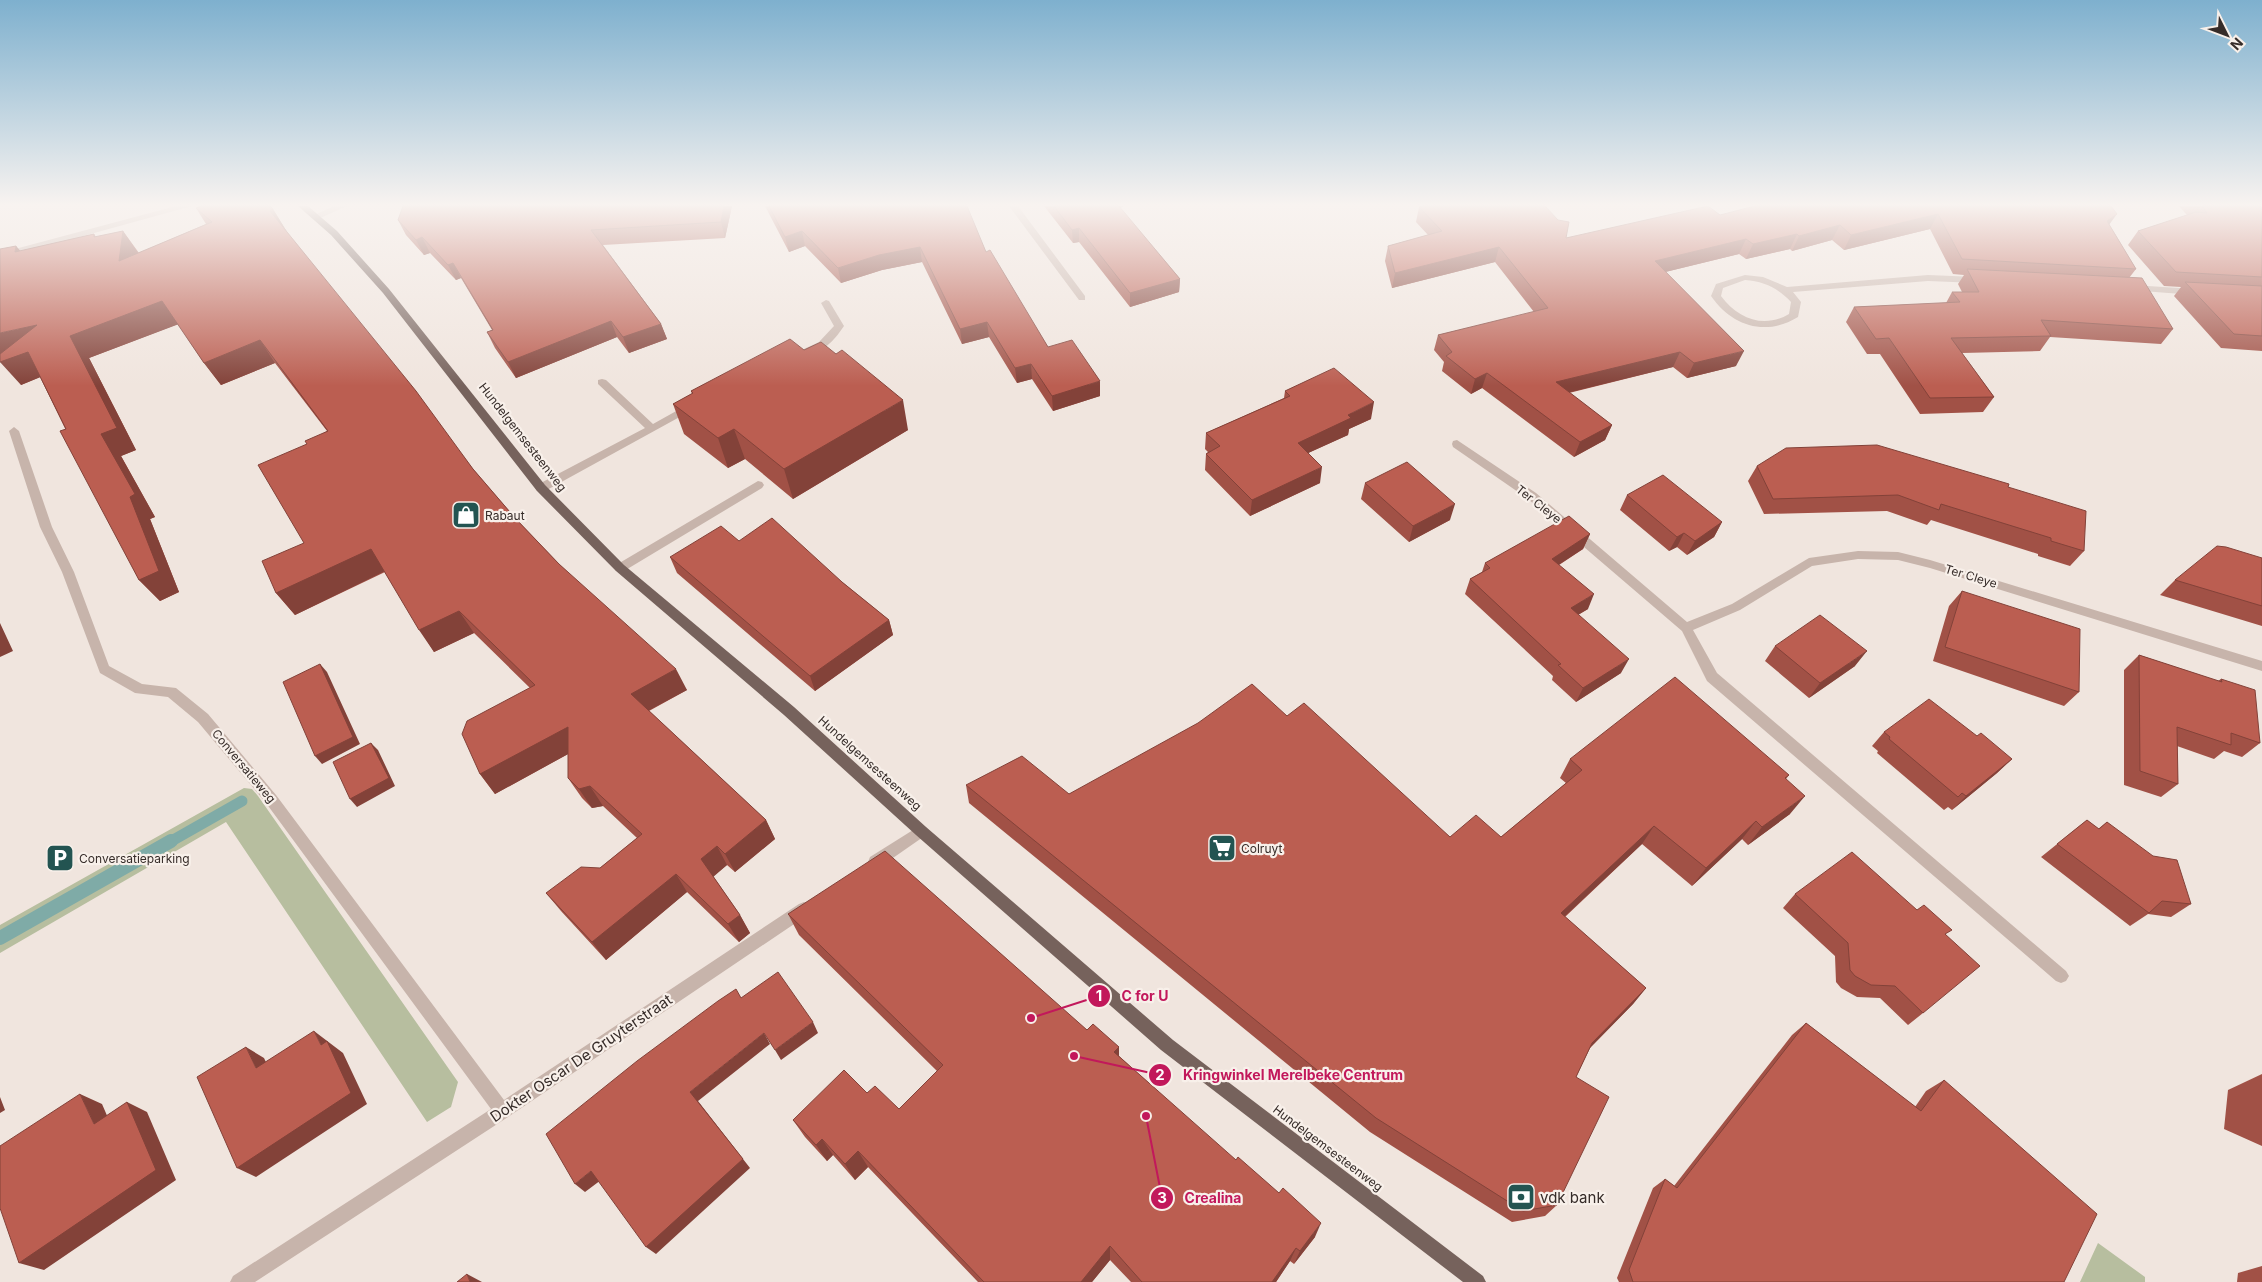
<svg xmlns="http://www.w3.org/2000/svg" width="2262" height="1282" font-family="Inter,sans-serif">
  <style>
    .green { fill: #b7be9f }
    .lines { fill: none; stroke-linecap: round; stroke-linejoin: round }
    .stream-far1 { stroke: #7faba7; stroke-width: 11 }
    .stream { stroke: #7faba7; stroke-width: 14 }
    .minor { fill: #c7b4ab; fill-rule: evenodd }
    .major { fill: #76625c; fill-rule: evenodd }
    .wall { fill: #a15146 }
    .shaded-wall { fill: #834239 }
    .building { fill: #bb5e51; stroke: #834239 }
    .labels { text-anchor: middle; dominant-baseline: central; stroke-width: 4.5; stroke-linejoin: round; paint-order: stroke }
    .street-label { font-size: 12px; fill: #362c29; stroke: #f8f0ea }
    .poi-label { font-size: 12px; fill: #362c29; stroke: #f8f0ea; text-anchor: start }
    .near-street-label { font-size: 15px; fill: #362c29; stroke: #f8f0ea }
    .near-poi-label { font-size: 15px; fill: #362c29; stroke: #f8f0ea; text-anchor: start }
    .leader { fill: none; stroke: #c2185b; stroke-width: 2 }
    .callout-dot { fill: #c2185b; stroke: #f8f0ea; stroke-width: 2 }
    .mark-label { font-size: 15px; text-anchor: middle; font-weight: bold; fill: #fff }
    .callout-label { font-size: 14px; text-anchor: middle; font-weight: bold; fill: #c2185b; stroke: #f8f0ea; stroke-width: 4.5; stroke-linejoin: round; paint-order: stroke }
  </style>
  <rect width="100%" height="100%" fill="#f0e5de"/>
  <!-- green -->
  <path class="green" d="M244 788 252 789 258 796 458 1082 451 1107 427 1122 226 822 0 953V925Z
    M2098 1243 2145 1277V1282H2080Z"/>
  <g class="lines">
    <!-- stream-far1 -->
    <path class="stream-far1" d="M168 843 242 801"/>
    <!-- stream -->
    <path class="stream" d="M0 938 171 841"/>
    <!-- minor -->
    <path class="minor" d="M176 206H192L0 259V253Z
      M334 206H347L318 219 310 217Z
      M1009 206H1018L1085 296V300H1079Z
      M1745 275 1763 277 1787 287 1928 275 1977 277 1982 280 1977 283 1928 281 1793 292 1801 302 1798 317C1765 337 1732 326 1711 296L1716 284ZM1745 280C1764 281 1779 289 1791 302L1789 314C1764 329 1738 319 1721 296L1723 288Z
      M2132 285 2195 289 2200 292 2195 295 2129 290 2127 288Z
      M826 300 829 301 844 326C836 338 821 357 804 353V349L819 342 834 326 821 303Z
      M602 379 606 380 653 424 687 405H695L696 408 545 491H537L535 488 537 485 645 428 598 384V380Z
      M14 427 19 431 52 527 74 572 109 666 142 684 176 688 208 714 276 795 504 1100 799 904 804 902 809 904 811 909 809 914 508 1117 255 1282H230L233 1276 491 1109 266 803 198 722 168 697 135 693 100 673 62 572 40 527 9 431Z
      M1457 440 1536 493 1687 622 1732 604 1809 558 1858 551 1898 552 1930 560 2262 661V671L1930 568 1898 560 1858 559 1812 566 1740 610 1693 630 1717 673 2066 971 2069 976 2066 981 2061 983 2056 981 1707 681 1682 631 1528 499 1453 447 1452 444 1453 441Z
      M758 481 762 482 764 485 762 488 624 571H616L614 568 616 565Z
      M921 825 926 827 928 831 926 835 880 867 875 868 870 867 868 862 870 857Z"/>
    <!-- major -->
    <path class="major" d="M298 206H308L337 231 389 289 545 485 624 565 794 707 926 827 1173 1040 1483 1276 1486 1282H1463L1161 1050 916 835 784 715 616 571 537 491 383 293 331 235Z"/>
  </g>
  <!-- wall -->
  <path class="wall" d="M403 206H732L725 238 603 245 661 324 667 339 629 353 617 337 516 378 495 348 487 332 492 330 461 278 456 280 430 253 424 255 406 235 398 220Z
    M765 206H769L986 252 1048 347 1100 396 1053 411 1032 379 1017 383 989 337 962 344 922 262 882 270 841 283 805 246 789 252Z
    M1044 206H1124L1120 208 1180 279 1179 292 1130 307 1079 242 1073 243Z
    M2111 206 2109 224 2136 269 2129 278 2173 329 2161 344 2050 337 2040 351 1962 353 1994 397 1983 412 1920 414 1880 354H1867L1846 322 1854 307 1946 303 1952 292H1962L1958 284 1964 275 1953 274 1930 229 1844 250 1832 240 1792 251 1790 249 1746 259 1739 254 1665 272 1736 366 1687 378 1673 367 1569 393 1612 425 1605 440 1574 457 1482 388 1471 394 1442 371 1444 362 1434 350 1438 335 1534 312 1495 262 1392 288 1385 261 1388 246 1428 235 1416 222 1419 207 1566 238 1720 215Z
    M2179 206H2260L2262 208V351L2221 348 2174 296 2181 287 2164 286 2128 245 2138 231 2187 215Z
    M196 208 273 209 287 232 473 469 516 519 559 564 687 690 649 711 766 820 775 839 735 872 727 865 713 876 740 915 750 933 739 942 687 892 606 960 561 911 546 893 600 868 637 838 603 806 592 808 582 798 568 778V754L495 794 480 774 530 688 474 633 434 652 385 572 295 615 276 593 304 543 307 444 327 431 275 363 221 385 204 363 178 324 89 358 136 450 121 456 155 517 150 519 179 592 160 601 139 580 40 377 21 385 16 246 20 251 94 234 96 237 123 231 139 253 206 224Z
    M804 350 908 430 793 499 745 459 728 468 684 434 673 404 692 394 691 391Z
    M1285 391 1371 419 1349 429 1348 435 1308 453 1320 483 1250 516 1205 470 1206 454 1208 452 1205 449 1206 433 1284 398Z
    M1757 466 2008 487 2084 551 2070 566 2038 556V554L1931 520 1927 525 1887 511 1764 514 1748 481Z
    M1365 483 1450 520 1409 542 1361 499Z
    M1627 495 1722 522 1714 537 1687 555 1677 547 1669 551 1620 510Z
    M1590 534 1583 549 1559 565 1588 609 1578 615 1621 673 1576 702 1552 680 1553 676 1465 594 1470 579 1482 572 1485 563Z
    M670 557 842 582 889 620 893 635 815 691 677 573Z
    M2262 558V626L2160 595 2175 580Z
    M1962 591 2079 692 2064 706 1933 661 1949 606Z
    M1775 646 1855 666 1809 698 1765 661Z
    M2139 655 2218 681 2221 679 2260 743 2242 757 2224 751 2214 759 2177 746 2178 784 2161 797 2124 785V670Z
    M1287 716 1450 837H1501L1566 783 1560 778 1570 759 1789 775 1786 779 1790 814 1748 845 1742 839 1692 886 1642 844 1565 917 1646 988 1633 1004 1590 1048 1576 1077 1557 1205 1545 1216 1512 1222 1370 1132 969 803 966 785 1069 794Z
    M1884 732 1977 736 2012 759 1997 773 1952 810 1948 807 1944 810 1877 753 1878 751 1872 746Z
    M2087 820 2098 829 2107 822 2191 904 2171 917 2148 914 2130 926 2041 857Z
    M1795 894 1917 910 1946 935 1923 1013 1908 1025 1880 998 1857 997 1841 988 1836 982 1835 956 1783 908Z
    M788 914 1087 1030 1119 1047V1056L1315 1237 1294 1264 1290 1261 1276 1282H1131L1110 1260 1092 1282H978L868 1167 855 1180 833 1155 827 1161 805 1137 793 1120 867 1093 899 1109 937 1071 799 935Z
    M1806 1023 1915 1107 1926 1091 1944 1080 2064 1282H1619L1617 1278 1653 1188 1665 1179 1674 1186 1792 1035Z
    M2262 1074V1146L2224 1129 2228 1090Z
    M2262 1266V1282H2237L2238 1273Z"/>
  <!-- shaded-wall -->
  <path class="shaded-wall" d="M724 206H732L725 238 721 222Z
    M273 209 287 232 283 233 270 211Z
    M1938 214 1930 229 1844 250 1851 235Z
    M2117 214 2106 229 2107 221Z
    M1840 225 1832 240 1792 251 1799 236Z
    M1079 228V242L1073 243 1072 230Z
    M123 231 139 254 119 261Z
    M802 231 805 246 789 252 785 237Z
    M1797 234 1790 249 1746 259 1753 244Z
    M422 237 430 253 424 255 416 240Z
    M1746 239 1739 254 1649 276 1655 261Z
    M16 246 35 268 15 252Z
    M920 247 922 262 882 270 841 283 838 268 879 255Z
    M1499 247 1495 262 1392 288 1395 273Z
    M453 263 461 278 456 280 448 265Z
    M1180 279 1179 292 1130 307V293Z
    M162 301 179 324 89 358 136 450 121 456 155 517 150 519 179 592 160 601 139 580 70 336Z
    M611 321 617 337 516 378 508 362Z
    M987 322 989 337 962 344 960 329Z
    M661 324 667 339 629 353 623 337Z
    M37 325 48 374 21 385 0 362V333Z
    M260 340 275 363 221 385 204 363Z
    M1744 351 1736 366 1687 378 1694 363Z
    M1680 352 1673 367 1550 397 1556 382Z
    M1031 364 1032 379 1017 383 1015 368Z
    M1487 373 1482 388 1471 394 1475 379Z
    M1100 381V396L1053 411 1052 396Z
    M903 400 908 430 793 499 784 469Z
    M1374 402 1371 419 1349 429 1348 435 1295 459 1298 443 1348 415Z
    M1612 425 1605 440 1574 457 1580 442Z
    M734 429 745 459 728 468 718 438Z
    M1322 467 1320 483 1250 516 1252 500Z
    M1455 504 1450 520 1409 542 1413 526Z
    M1722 522 1714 537 1687 555 1695 541Z
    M1684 533 1677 547 1669 551 1677 537Z
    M1590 534 1583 549 1546 573 1552 559Z
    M371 549 387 570 295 615 276 593Z
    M1594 594 1588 609 1564 623 1571 608Z
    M459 611 474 633 434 652 419 630Z
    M889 620 893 635 815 691 810 676Z
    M0 623 13 651 0 657Z
    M1867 651 1855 666 1809 698 1820 683Z
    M1629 659 1621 673 1576 702 1583 688Z
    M320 664 327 672 360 744 322 764 315 756Z
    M676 669 687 690 642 714 631 694Z
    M568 727 581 747 495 794 480 774Z
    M371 743 378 750 395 786 357 807 350 799Z
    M2012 759 1997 773 1952 810 1966 796Z
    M590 786 603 806 592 808 579 789Z
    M1805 796 1790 814 1748 845 1762 827Z
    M766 820 775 839 735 872 725 854Z
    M1756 821 1742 839 1692 886 1706 868Z
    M1654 826 1642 844 1550 930 1561 913Z
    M717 846 727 865 712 878 701 859Z
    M676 874 687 892 606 960 592 942Z
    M740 915 750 933 739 942 728 924Z
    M1646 988 1633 1004 1580 1058 1592 1043Z
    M813 1022 818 1033 781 1060 775 1050Z
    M314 1031 343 1053 367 1104 256 1177 237 1168 321 1045Z
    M764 1033 770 1044 698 1101 750 1168 656 1254 646 1247 690 1092Z
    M246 1047 264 1058 274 1079 256 1068Z
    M1119 1047V1066L1114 1052Z
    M80 1094 102 1104 115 1134 94 1124Z
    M0 1097 5 1110 0 1113Z
    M127 1102 147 1112 176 1180 44 1270 19 1263Z
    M822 1139 833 1155 827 1161 816 1145Z
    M858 1151 868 1167 855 1180 845 1164Z
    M591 1171 601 1180 585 1192 575 1184Z
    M1321 1223 1315 1237 1294 1264 1300 1251Z
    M1110 1246V1260L1092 1282H1081Z
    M1296 1248 1290 1261 1276 1282H1272Z
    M467 1274 482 1282H470Z"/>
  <!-- building -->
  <path class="building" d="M201 206H270L273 209 270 211 416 391 473 469 516 519 559 564 676 669 631 694 766 820 725 854 717 846 701 859 740 915 728 924 676 874 592 942 546 893 581 867 600 868 642 834 590 786 579 789 568 778V727L480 774 462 734 467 721 535 685 459 611 419 630 371 549 276 593 262 561 304 543 258 465 307 444 305 441 328 431 260 340 204 363 162 301 70 336 117 428 101 434 135 494 130 497 159 571 139 580 60 431 66 429 28 352 0 362V354L37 325 0 333V249L16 246 15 252 94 234V237L123 231 119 261 212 222 196 208Z
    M403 206H724L721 222 591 230 661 324 623 337 611 321 508 362 487 332 493 330 453 263 448 265 422 237 416 240 398 220Z
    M769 206H967L986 252 990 250 1048 347 1072 340 1100 381 1052 396 1031 364 1015 368 987 322 960 329 920 247 879 255 838 268 802 231 785 237Z
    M1054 206H1119L1180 279 1130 293 1079 228 1072 230Z
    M1422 206H1545L1558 220 1569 222 1566 238 1708 206 1720 215 1755 206H2111L2117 214 2107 221 2136 269 1962 259 1938 214 1851 235 1840 225 1799 236 1797 234 1753 244 1746 239 1655 261 1744 351 1694 363 1680 352 1556 382 1612 425 1580 442 1487 373 1475 379 1446 356 1452 352 1438 335 1548 308 1499 247 1395 273 1388 246 1442 231 1419 207Z
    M2202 206H2260L2262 208V277L2176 272 2138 231 2196 212 2207 213Z
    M1967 269 2142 278 2173 329 2041 320 2051 336 1951 338 1994 397 1930 398 1889 338 1876 339 1854 307 1960 302 1952 292H1979Z
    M2185 282 2262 286V336L2234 334Z
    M790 339 804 350 821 342 836 354 842 350 903 400 784 469 734 429 718 438 673 404 693 393 691 391Z
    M1334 368 1374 402 1348 415 1351 418 1298 443 1322 467 1252 500 1206 454 1220 446 1206 433 1290 396 1285 391Z
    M1877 445 2009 484 2008 487 2086 511 2084 551 2051 541V538L1941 504 1939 510 1898 495 1773 499 1757 466 1786 448Z
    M1407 462 1455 504 1413 526 1365 483Z
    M1663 475 1722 522 1695 541 1684 533 1677 537 1627 495Z
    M1569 516 1590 534 1552 559 1594 594 1571 608 1629 659 1583 688 1558 665 1561 664 1470 579 1490 568 1485 563Z
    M772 518 842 582 889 620 810 676 670 557 721 526 739 541Z
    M2217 546 2226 547 2262 558V606L2175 580Z
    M1962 591 2080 629 2079 692 1945 647Z
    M1820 615 1867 651 1820 683 1775 646Z
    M2139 655 2222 682 2221 679 2255 690 2260 743 2231 733V745L2177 727 2178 784 2140 771Z
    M320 664 353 737 315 756 283 682Z
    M1675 677 1789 775 1785 778 1805 796 1762 827 1756 821 1706 868 1654 826 1561 913 1646 988 1592 1043 1576 1077 1609 1097 1557 1205 1523 1211 1376 1118 966 785 1022 756 1069 794 1198 723 1252 684 1287 716 1304 703 1450 837 1476 815 1501 837 1582 770 1570 759Z
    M1929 699 1977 736 1981 733 2012 759 1966 796 1962 793 1958 797 1889 739 1890 737 1884 732Z
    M371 743 389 778 350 799 333 762Z
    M2087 820 2099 829 2107 822 2153 856 2177 860 2191 904 2162 901 2149 913 2057 844Z
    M885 851 1087 1030 1093 1024 1119 1047 1114 1052 1236 1160 1238 1157 1279 1193 1283 1188 1321 1223 1300 1251 1296 1248 1272 1282H1142L1110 1246 1081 1282H984L858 1151 845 1164 822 1139 816 1145 793 1120 844 1070 867 1093 875 1086 899 1109 943 1065 788 914Z
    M1852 852 1917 910 1924 905 1952 930 1945 934 1980 966 1923 1013 1895 986 1871 985 1855 976 1850 970 1848 943 1795 894Z
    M778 972 813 1022 775 1050 764 1033 690 1092 743 1159 646 1247 591 1171 575 1184 546 1134 637 1061 718 1001 736 989 741 998Z
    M1806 1023 1921 1111 1944 1080 2097 1214 2064 1282H1633L1629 1270 1665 1179 1677 1188Z
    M314 1031 321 1045 327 1041 351 1093 237 1168 197 1077 246 1047 256 1068Z
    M80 1094 94 1124 127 1102 156 1170 19 1263 0 1208V1146Z
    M467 1274 470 1282H457Z"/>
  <!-- sky -->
  <linearGradient id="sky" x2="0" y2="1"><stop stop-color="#7eb0ce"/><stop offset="0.53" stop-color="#f8f3f0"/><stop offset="1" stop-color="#f8f3f0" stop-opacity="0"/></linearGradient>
  <rect width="2262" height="386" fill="url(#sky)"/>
  <!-- icons -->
  <defs>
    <symbol id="shop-square" viewBox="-11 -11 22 22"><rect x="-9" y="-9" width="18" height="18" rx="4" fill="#235451" stroke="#f8f0ea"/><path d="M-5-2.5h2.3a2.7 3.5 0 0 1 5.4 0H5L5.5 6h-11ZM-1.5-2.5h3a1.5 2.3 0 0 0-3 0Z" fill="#fff"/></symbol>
    <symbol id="supermarket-square" viewBox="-11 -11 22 22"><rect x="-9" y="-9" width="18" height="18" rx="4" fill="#235451" stroke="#f8f0ea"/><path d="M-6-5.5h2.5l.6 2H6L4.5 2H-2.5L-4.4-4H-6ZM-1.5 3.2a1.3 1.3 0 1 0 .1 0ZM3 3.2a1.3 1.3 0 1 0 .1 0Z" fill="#fff"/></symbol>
    <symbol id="parking-square" viewBox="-11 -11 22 22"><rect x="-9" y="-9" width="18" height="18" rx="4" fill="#235451" stroke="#f8f0ea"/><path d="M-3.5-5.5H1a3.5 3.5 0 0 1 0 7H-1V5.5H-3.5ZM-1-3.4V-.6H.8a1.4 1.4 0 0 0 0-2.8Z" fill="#fff"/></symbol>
    <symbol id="bank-square" viewBox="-11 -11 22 22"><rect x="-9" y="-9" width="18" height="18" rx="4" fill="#235451" stroke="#f8f0ea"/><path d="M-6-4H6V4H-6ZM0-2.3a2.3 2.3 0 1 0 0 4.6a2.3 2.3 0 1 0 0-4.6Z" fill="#fff"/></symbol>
  </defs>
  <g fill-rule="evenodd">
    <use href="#shop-square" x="450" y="499" width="32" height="32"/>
    <use href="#supermarket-square" x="1206" y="832" width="32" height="32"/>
    <use href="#parking-square" x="44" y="842" width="32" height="32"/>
    <use href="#bank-square" x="1505" y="1181" width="32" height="32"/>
  </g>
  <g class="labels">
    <!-- street labels -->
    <g class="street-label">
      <text transform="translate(523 437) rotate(52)">Hundelgemsesteenweg</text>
      <text transform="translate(1539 504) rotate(38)">Ter Cleye</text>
      <text transform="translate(1971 576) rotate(17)">Ter Cleye</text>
      <text transform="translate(870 763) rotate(42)">Hundelgemsesteenweg</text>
      <text transform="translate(244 766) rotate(50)">Conversatieweg</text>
      <text transform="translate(1328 1148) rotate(37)">Hundelgemsesteenweg</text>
    </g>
    <!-- poi labels -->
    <g class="poi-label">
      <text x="485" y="515">Rabaut</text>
      <text x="1241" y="848">Colruyt</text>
      <text x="79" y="858">Conversatieparking</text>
    </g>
    <!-- near-street labels -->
    <g class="near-street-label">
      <text transform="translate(581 1058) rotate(-34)">Dokter Oscar De Gruyterstraat</text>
    </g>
    <!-- near-poi labels -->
    <g class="near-poi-label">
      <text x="1540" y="1197">vdk bank</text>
    </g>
  </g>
  <!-- callouts -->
  <path class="leader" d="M1031 1018L1099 996M1074 1056L1160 1075M1146 1116L1162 1198"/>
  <g class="callout-dot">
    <circle cx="1031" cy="1018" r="5"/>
    <circle cx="1074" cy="1056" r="5"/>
    <circle cx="1146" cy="1116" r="5"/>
    <circle cx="1099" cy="996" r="12"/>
    <circle cx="1160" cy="1075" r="12"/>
    <circle cx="1162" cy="1198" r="12"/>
  </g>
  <g class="mark-label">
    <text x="1099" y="1001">1</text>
    <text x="1160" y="1080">2</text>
    <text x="1162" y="1203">3</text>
  </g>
  <g class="callout-label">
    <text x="1145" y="1001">C for U</text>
    <text x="1293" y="1080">Kringwinkel Merelbeke Centrum</text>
    <text x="1213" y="1203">Crealina</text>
  </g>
  <!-- north arrow -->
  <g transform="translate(2227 35) rotate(132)" stroke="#f8f0ea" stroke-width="4" paint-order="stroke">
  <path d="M0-4L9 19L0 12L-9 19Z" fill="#362c29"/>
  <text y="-8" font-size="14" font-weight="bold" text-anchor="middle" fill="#362c29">N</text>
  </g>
</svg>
